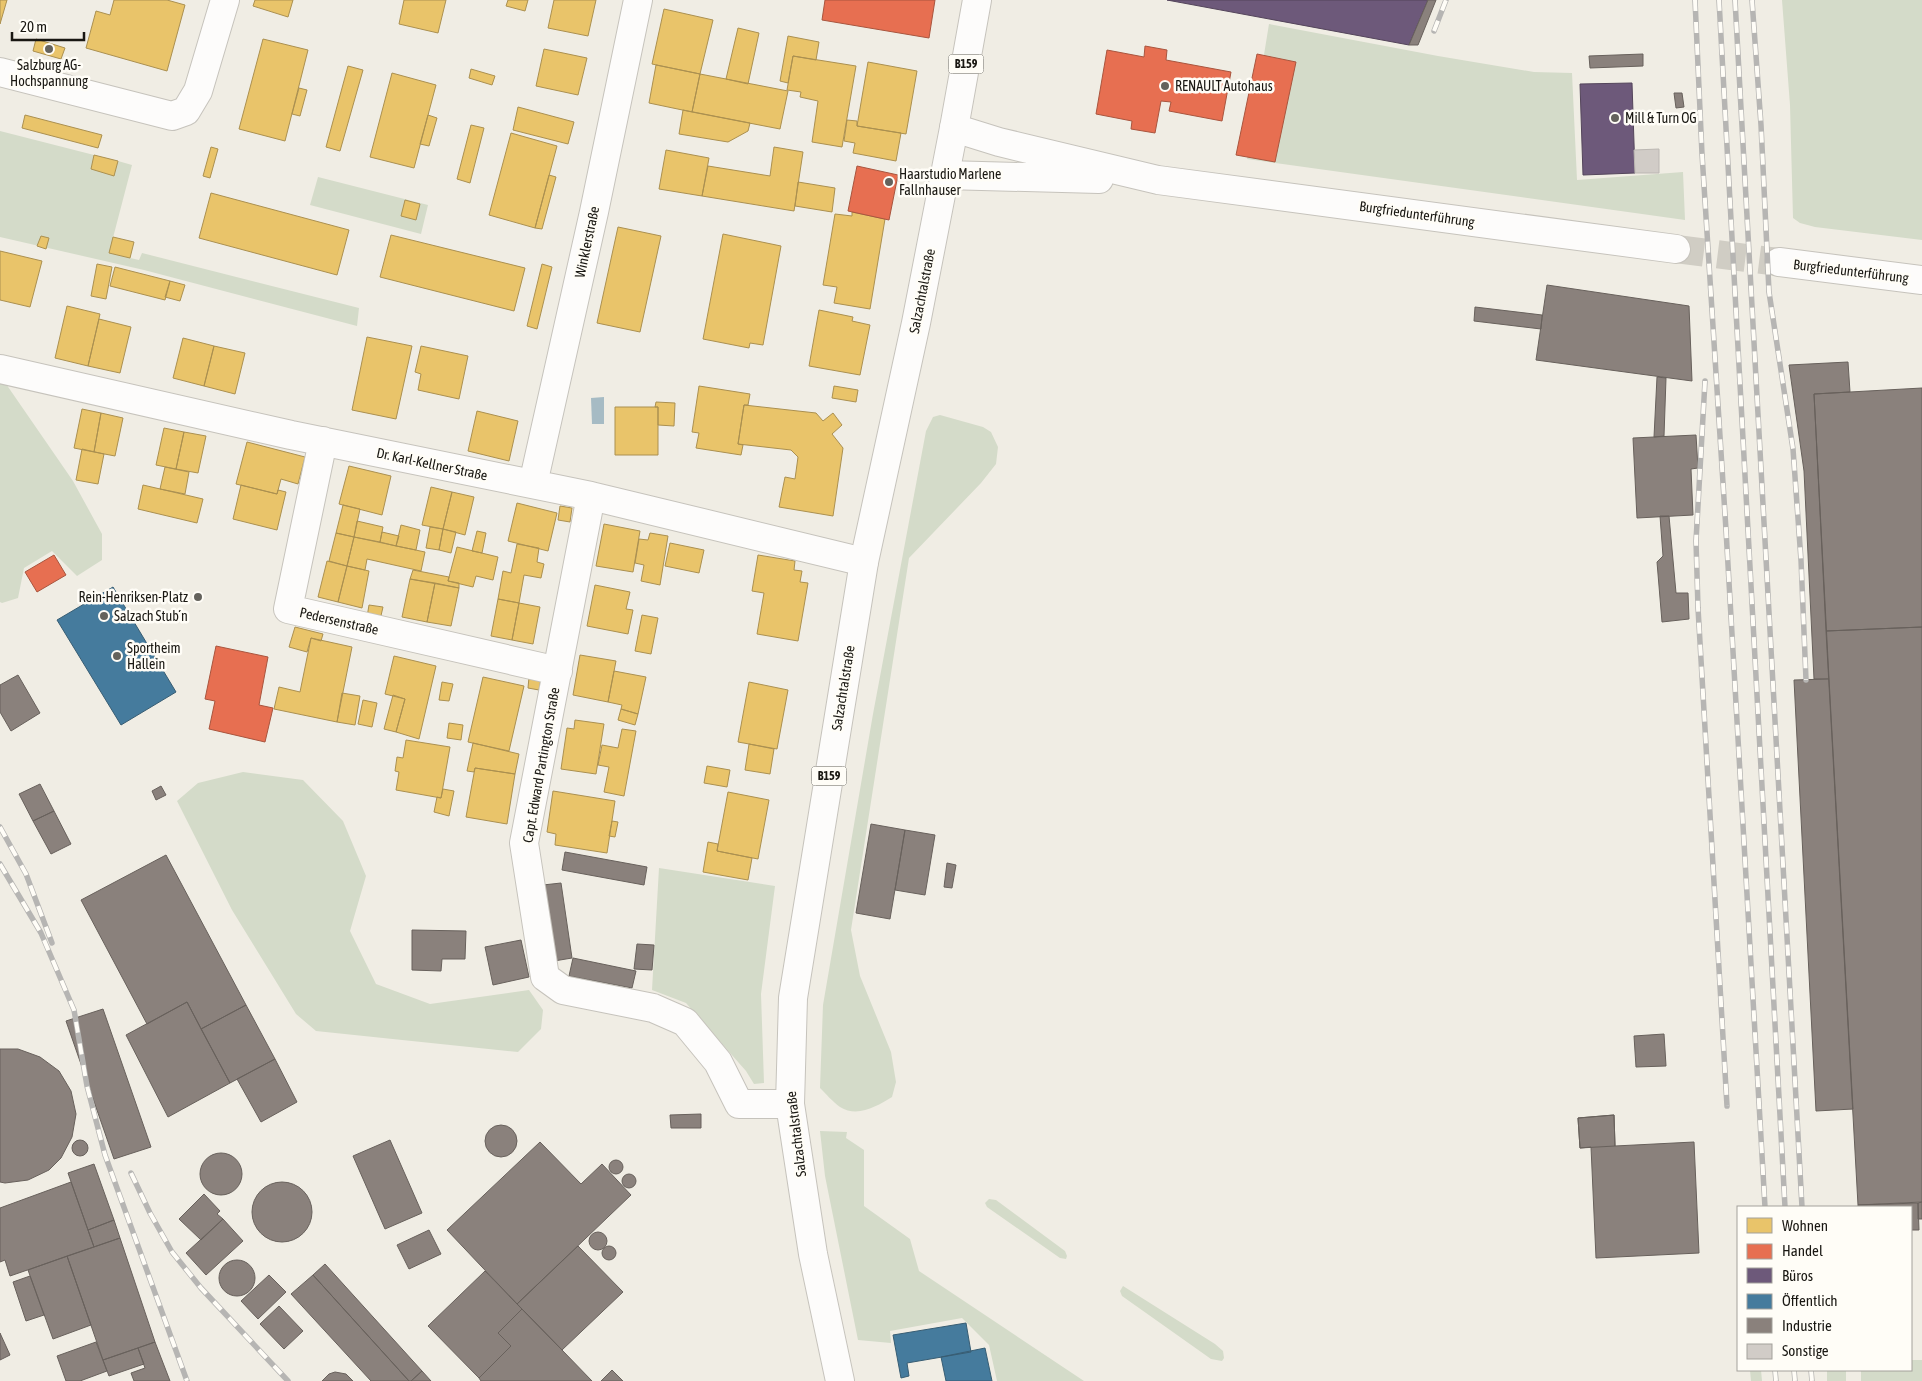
<svg xmlns="http://www.w3.org/2000/svg" width="1922" height="1381" font-family="'Asap Condensed',sans-serif">
  <style>
    .green { fill: #d4dbc9 }
    .water { fill: #a6bbc4 }
    .homes { fill: #e9c46a; stroke: #ab9050 }
    .shops { fill: #e76f51; stroke: #a9553e }
    .offices { fill: #6d597a; stroke: #54455b }
    .public { fill: #457b9d; stroke: #385d73 }
    .industry { fill: #8a817c; stroke: #68615c }
    .building { fill: #d1ccc7; stroke: #bbb7b2 }
    .lines { fill: none; stroke-linecap: round; stroke-linejoin: round }
    .street-tunnel { stroke: #d0cdc4; stroke-width: 28; stroke-dasharray: 28 14; stroke-linecap: butt }
    .street-casing { stroke: #c6c3bc; stroke-width: 30 }
    .secondary-casing { stroke: #c6c3bc; stroke-width: 30 }
    .primary-casing { stroke: #c6c3bc; stroke-width: 30 }
    .street { stroke: #fdfcfb; stroke-width: 28 }
    .secondary { stroke: #fdfcfb; stroke-width: 28 }
    .primary { stroke: #fdfcfb; stroke-width: 28 }
    .rail-casing { stroke: #b6b5b3; stroke-width: 5.5 }
    .rail { stroke: #fffdf7; stroke-width: 4; stroke-dasharray: 11; stroke-linecap: butt }
    .poi-dot { fill: #64625c; stroke: #fffdf7; stroke-width: 2 }
    .labels { text-anchor: middle; dominant-baseline: central; stroke-width: 5; stroke-linejoin: round; paint-order: stroke }
    .shield { fill: #fffdf7; stroke: #5e5c57; stroke-width: 1 }
    .shield-label { font-size: 12px; font-weight: bold; fill: #191712 }
    .poi-label { font-size: 14px; fill: #191712; stroke: #fffdf7; text-anchor: start }
    .street-label { font-size: 14px; fill: #191712; stroke: #fffdf7 }
  </style>
  <rect width="100%" height="100%" fill="#f0ede4"/>
  <!-- green -->
  <path class="green" d="M1782 0H1922V240L1815 227 1800 223 1793 218 1790 105Z
    M1269 24 1438 56 1534 72 1572 73 1577 180 1683 172 1685 220 1247 159Z
    M0 131 94 155 91 169 114 175 118 161 132 165 109 253 139 260 142 253 359 308 357 326 144 270 0 237Z
    M318 177 428 205 421 234 310 205Z
    M0 381H4L73 481 102 534V560L77 576 52 551 24 568 18 598 2 603 0 602Z
    M940 415 983 427 991 432 998 447 996 464 981 483 909 558 851 930 860 976 891 1052 896 1082 892 1097C877 1106 858 1118 840 1107 833 1102 826 1094 820 1088L823 1005 873 714 926 431 933 417Z
    M243 772 303 780 343 821 366 876 350 931 376 984 430 1004 529 990 543 1010 541 1029 518 1052 316 1031 296 1014 232 910 177 801 198 783Z
    M659 868 775 886 761 994 764 1083 754 1084 746 1071 686 1003 652 990Z
    M820 1131 847 1132 846 1138 864 1150V1206L910 1239 919 1271 1084 1381H997L989 1345 962 1318 890 1331 891 1343 858 1340 825 1176Z
    M989 1199 996 1200 1065 1251 1067 1256 1066 1259 1060 1258 987 1207 985 1203Z
    M1123 1286 1215 1344 1223 1351 1224 1358 1222 1361 1211 1359 1122 1296 1120 1291Z
    M1911 1360H1922V1381H1861V1370H1911Z
    M1750 1370H1761L1762 1381H1751Z
    M1827 1370H1846V1381H1827Z"/>
  <!-- water -->
  <path class="water" d="M604 397V424H592L591 398Z"/>
  <!-- homes -->
  <path class="homes" d="M0 0H7L0 24Z
    M114 0H167L185 5 167 71 86 48 96 11 110 15Z
    M255 0H293L288 17 253 6Z
    M404 0H446L438 33 399 24Z
    M508 0H528L525 11 506 6Z
    M554 0H596L588 36 548 28Z
    M664 9 713 20 700 74 652 64Z
    M738 28 759 33 748 84 726 79Z
    M788 36 819 42 816 60 793 56 788 83 780 81Z
    M36 39 65 48 61 59 33 51Z
    M263 39 308 50 285 141 239 129Z
    M544 49 587 58 578 95 536 86Z
    M793 56 856 66 842 147 812 142 818 101 800 97 801 92 787 90Z
    M868 62 917 71 906 134 857 126Z
    M656 65 700 74 692 112 649 103Z
    M348 66 363 70 340 151 326 147Z
    M471 69 495 76 492 85 469 78Z
    M392 73 436 85 414 168 370 157Z
    M700 74 788 91 780 129 692 112Z
    M299 88 307 90 300 116 292 114Z
    M518 107 574 122 568 144 513 130Z
    M683 110 750 123 748 131 728 142 679 134Z
    M25 115 102 135 98 148 22 128Z
    M428 115 437 118 429 146 420 144Z
    M847 120 857 121V126L901 133 896 161 853 153 855 143 844 141Z
    M471 125 484 128 470 183 457 179Z
    M511 133 557 146 535 228 489 215Z
    M211 147 218 149 210 178 203 176Z
    M774 147 803 152 794 211 702 196 708 166 770 176Z
    M666 150 709 158 702 196 659 189Z
    M94 155 118 161 114 176 91 169Z
    M549 175 556 177 542 229 535 228Z
    M798 182 835 188 832 212 795 206Z
    M211 193 349 230 337 275 199 238Z
    M405 200 420 204 416 220 401 216Z
    M852 212 885 219 870 309 834 303 837 287 823 285 835 214 852 216Z
    M618 227 661 236 640 332 597 323Z
    M723 234 781 246 763 345 750 343 749 348 703 339Z
    M391 235 525 268 514 311 380 277Z
    M41 236 49 238 46 249 37 246Z
    M113 237 134 242 130 258 109 253Z
    M0 251 42 261 30 307 0 300Z
    M97 264 112 267 106 299 91 296Z
    M542 264 552 267 537 329 527 326Z
    M115 267 170 281 165 300 110 286Z
    M170 281 185 285 180 301 165 297Z
    M67 306 100 314 88 366 55 358Z
    M819 310 853 317 852 321 870 325 860 375 809 366Z
    M99 319 131 327 120 373 88 366Z
    M367 337 412 346 396 419 352 410Z
    M183 338 214 346 204 386 173 378Z
    M214 346 245 353 235 394 204 386Z
    M421 346 468 356 459 399 418 390 421 374 415 372Z
    M699 386 750 394 748 405H744L738 444 743 445 741 455 696 448 699 433 692 432Z
    M834 386 858 390 856 402 832 398Z
    M656 402 675 403 674 426 658 425V407H655Z
    M744 405 816 413 823 421 833 413 842 425 832 434 843 448 833 516 779 507 785 477 795 479 798 457 791 450 738 444Z
    M615 407H658V455H615Z
    M82 409 101 413 94 452 74 448Z
    M477 411 518 421 509 461 468 451Z
    M101 413 123 418 115 456 94 452Z
    M164 428 184 432 176 469 156 465Z
    M184 432 206 436 198 473 176 469Z
    M247 442 305 457 298 484 281 479 277 494 236 484Z
    M82 449 104 454 98 484 76 480Z
    M349 466 391 476 382 515 339 504Z
    M165 467 189 472 185 494 160 489Z
    M143 485 203 499 197 523 138 509Z
    M241 485 277 494 278 490 286 492 277 530 233 519Z
    M431 487 452 492 443 529 422 525Z
    M452 492 474 497 465 535 443 529Z
    M517 503 557 513 548 551 508 541Z
    M343 505 360 509 354 537 336 533Z
    M560 506 572 508 570 522 558 520Z
    M357 521 383 527 380 542 354 537Z
    M604 524 640 531 633 572 596 566Z
    M401 525 420 530 416 550 396 546Z
    M430 527 443 529 439 550 426 548Z
    M443 529 456 532 451 553 439 550Z
    M477 531 486 533 482 553 472 551Z
    M382 532 399 536 396 546 380 542Z
    M336 533 354 537 347 566 329 561Z
    M650 533 668 536 660 585 641 581 644 565 635 563 639 539 648 540Z
    M354 537 425 552 421 571 367 559 365 570 347 566Z
    M670 543 704 550 699 573 665 566Z
    M517 544 539 548 537 562 544 564 541 578 524 575 519 603 498 599 503 571 511 573Z
    M457 547 498 557 493 580 476 576 473 587 448 581Z
    M758 555 795 561 794 570 802 571 800 582 808 583 798 641 757 634 764 593 752 591Z
    M327 561 347 566 338 602 318 597Z
    M347 566 369 571 362 608 338 602Z
    M413 570 449 577 448 581 459 583V588L410 579Z
    M410 579 435 583 427 622 402 617Z
    M435 583 459 588 451 626 427 622Z
    M595 585 630 592 626 609 633 610 628 634 587 626Z
    M498 599 519 603 512 640 491 636Z
    M519 603 540 607 533 644 512 640Z
    M369 605 383 607 380 620 367 617Z
    M642 615 658 618 651 654 635 651Z
    M295 627 323 634 321 641 311 638 307 652 289 647Z
    M311 638 352 647 337 722 274 709 279 687 300 692Z
    M580 655 616 661 608 702 573 695Z
    M394 656 436 666 419 739 396 732 405 699 385 694Z
    M614 671 646 677 638 714 621 709 622 705 608 702Z
    M483 677 524 686 509 751 468 742Z
    M529 677 541 679 539 690 528 688Z
    M442 682 453 684 449 701 439 700Z
    M749 682 788 690 777 749 738 742Z
    M342 693 360 696 355 725 337 722Z
    M393 695 405 699 396 732 384 729Z
    M363 700 377 703 372 727 358 724Z
    M621 709 638 714 635 725 618 720Z
    M575 720 604 724 596 774 561 769 567 728 574 729Z
    M449 723 463 725 461 740 447 738Z
    M622 729 636 731 624 796 604 792 609 767 598 765 602 745 618 748Z
    M406 740 450 747 441 798 396 790 399 772 395 771 397 757 403 758Z
    M473 743 519 754 515 774 475 768 474 772 467 771Z
    M749 744 774 749 770 774 745 770Z
    M707 766 730 770 727 787 704 783Z
    M475 768 515 774 507 824 466 817Z
    M443 789 454 791 449 816 434 812 437 797 441 798Z
    M553 791 615 801 607 853 555 845 556 834 547 832Z
    M728 792 769 800 758 859 717 851Z
    M612 821 618 822 615 837 609 836Z
    M708 842 718 844 717 851 752 858 748 880 703 872Z"/>
  <!-- shops -->
  <path class="shops" d="M825 0H935L929 38 822 20Z
    M1145 46 1167 50 1166 60 1231 72 1222 121 1169 111 1171 102 1161 101 1155 133 1131 129 1132 121 1096 114 1107 50 1144 57Z
    M1257 54 1296 62 1275 162 1236 155Z
    M857 166 898 175 889 220 848 211Z
    M54 555 66 575 37 592 25 572Z
    M216 646 268 657 259 705 273 708 265 742 209 729 215 701 205 699Z"/>
  <!-- offices -->
  <path class="offices" d="M1167 0H1428L1409 45Z
    M1632 83 1635 173 1583 175 1580 84Z"/>
  <!-- public -->
  <path class="public" d="M113 587 176 692 121 725 57 620Z
    M966 1323 971 1352 907 1363 909 1376 901 1378 893 1335Z
    M985 1348 992 1381H946L941 1357Z"/>
  <!-- industry -->
  <path class="industry" d="M1428 0H1436L1418 45H1409Z
    M1643 54V66L1590 68 1589 56Z
    M1674 93H1682L1684 107 1676 108Z
    M1547 285 1689 306 1692 381 1536 360Z
    M1475 307 1542 315 1541 329 1474 321Z
    M1848 362 1850 392 1814 394 1829 679H1814L1804 471 1789 365Z
    M1657 377 1666 378 1664 436 1654 437Z
    M1922 388V627L1826 631 1814 394Z
    M1696 435 1698 468 1691 469 1693 515 1637 518 1633 438Z
    M1660 516H1669L1676 593H1688L1689 619 1662 622 1657 562 1663 556Z
    M1922 627V1202L1858 1205 1826 631Z
    M18 675 40 713 11 731 0 712V685Z
    M1829 679 1853 1109 1816 1111 1794 680Z
    M40 784 54 811 33 821 19 794Z
    M161 786 166 795 156 800 152 791Z
    M54 811 71 844 51 854 33 821Z
    M871 824 905 830 890 919 856 913Z
    M905 830 935 835 925 895 895 890Z
    M565 852 647 867 644 885 562 870Z
    M166 855 246 1005 201 1029 187 1002 147 1024 81 900Z
    M947 863 956 865 952 888 944 887Z
    M561 883 572 958 554 961 543 885Z
    M412 930 466 931 465 959H442L441 971 412 970Z
    M521 940 529 977 493 985 485 947Z
    M637 944 654 945 652 970 634 969Z
    M573 958 636 971 632 988 569 976Z
    M187 1002 230 1083 168 1117 126 1035Z
    M246 1005 275 1059 230 1083 201 1029Z
    M103 1009 151 1147 114 1159 66 1021Z
    M1664 1034 1666 1066 1636 1067 1634 1036Z
    M0 1049H18L40 1057 59 1071 71 1091 76 1114 72 1137 61 1158 49 1170 28 1180 5 1183 0 1182Z
    M275 1059 297 1102 261 1122 237 1079Z
    M701 1114V1128H671L670 1115Z
    M1614 1115 1615 1146 1694 1142 1699 1253 1596 1258 1591 1147 1580 1148 1578 1118Z
    M1614 1115 1615 1146 1580 1148 1578 1118Z
    M485 1141a16 16 0 1 1 32 0a16 16 0 1 1-32 0Z
    M72 1148a8 8 0 1 1 16 0a8 8 0 1 1-16 0Z
    M390 1140 422 1213 385 1229 353 1156Z
    M540 1142 581 1184 602 1164 631 1195 517 1304 447 1230Z
    M200 1174a21 21 0 1 1 42 0a21 21 0 1 1-42 0Z
    M609 1167a7 7 0 1 1 14 0a7 7 0 1 1-14 0Z
    M94 1164 114 1220 88 1230 68 1173Z
    M622 1181a7 7 0 1 1 14 0a7 7 0 1 1-14 0Z
    M71 1182 94 1247 10 1276 5 1260 0 1262V1208Z
    M252 1212a30 30 0 1 1 60 0a30 30 0 1 1-60 0Z
    M204 1194 220 1211 217 1214 223 1219 201 1240 179 1219Z
    M1922 1202V1219H1918V1203Z
    M1918 1203 1919 1230H1911V1207H1858V1205Z
    M223 1219 243 1241 206 1275 186 1253Z
    M114 1220 120 1238 94 1247 88 1230Z
    M429 1230 441 1254 409 1269 397 1245Z
    M589 1241a9 9 0 1 1 18 0a9 9 0 1 1-18 0Z
    M120 1238 155 1342 103 1360 67 1256Z
    M578 1246 623 1292 562 1350 517 1304Z
    M602 1253a7 7 0 1 1 14 0a7 7 0 1 1-14 0Z
    M67 1256 91 1325 53 1339 28 1270Z
    M219 1278a18 18 0 1 1 36 0a18 18 0 1 1-36 0Z
    M325 1264 422 1371 411 1381H409L313 1275Z
    M485 1271 522 1309 498 1333 511 1346 479 1378 428 1326Z
    M269 1275 286 1292 258 1319 241 1301Z
    M313 1275 409 1381H371L291 1294Z
    M30 1276 44 1315 26 1321 13 1282Z
    M279 1306 303 1331 284 1349 260 1324Z
    M522 1309 562 1350 592 1381H481L479 1378 511 1346 498 1333Z
    M0 1333 10 1355 0 1360Z
    M96 1342 107 1371 80 1381H66L57 1356Z
    M155 1342 170 1381H134L131 1373 145 1368 138 1348Z
    M138 1348 144 1364 109 1376 103 1360Z
    M612 1370 623 1381H601Z
    M422 1371 431 1381H411Z
    M335 1372 346 1374 353 1381H322L329 1374Z"/>
  <!-- building -->
  <path class="building" d="M1659 149V173H1635L1634 150Z"/>
  <g class="lines">
    <!-- street-tunnel -->
    <path class="street-tunnel" d="M1676 249 1779 262"/>
    <defs>
      <path id="street" d="M0 72 172 116 186 111 198 91 225 0
        M0 369 291 435 591 496 864 562
        M323 441 288 609 558 671
        M533 484 594 212 638 0
        M591 496 524 843 545 977 563 990 653 1008 685 1022 718 1062 739 1104H790"/>
      <path id="secondary" d="M954 128 999 142 1158 180 1676 249
        M945 175 1099 179
        M1779 262 1922 280"/>
      <path id="primary" d="M840 1381 813 1254 790 1104 793 998 864 562 916 323 954 128 977 0"/>
    </defs>
    <!-- street casing -->
    <use href="#street" class="street-casing"/>
    <!-- secondary casing -->
    <use href="#secondary" class="secondary-casing"/>
    <!-- primary casing -->
    <use href="#primary" class="primary-casing"/>
    <!-- street -->
    <use href="#street" class="street"/>
    <!-- secondary -->
    <use href="#secondary" class="secondary"/>
    <!-- primary -->
    <use href="#primary" class="primary"/>
    <defs>
      <path id="rail" d="M1695 0 1702 154 1726 530 1765 1207
        M1719 0 1785 1207
        M1735 0 1802 1207
        M1752 0 1761 125 1769 292 1793 449 1801 560 1806 680
        M1434 31 1446 0
        M1705 381 1696 541 1698 608 1727 1106
        M0 827 26 874 52 943
        M0 864 41 933 74 1010 87 1086 105 1155 187 1381
        M131 1173 150 1213 172 1252 201 1288 288 1381
        M1775 1370 1776 1381
        M1794 1370 1795 1381
        M1811 1370 1812 1381"/>
    </defs>
    <!-- rail casing -->
    <use href="#rail" class="rail-casing"/>
    <!-- rail -->
    <use href="#rail" class="rail"/>
  </g>
  <!-- markers -->
  <g class="poi-dot">
    <circle cx="49" cy="49" r="5"/>
    <circle cx="1165" cy="86" r="5"/>
    <circle cx="1615" cy="118" r="5"/>
    <circle cx="889" cy="182" r="5"/>
    <circle cx="198" cy="597" r="5"/>
    <circle cx="104" cy="616" r="5"/>
    <circle cx="117" cy="656" r="5"/>
  </g>
  <g class="labels">
    <!-- shield labels -->
    <g class="shield">
      <rect x="948.5" y="54.5" width="35" height="19" rx="4"/>
      <rect x="811.5" y="766.5" width="35" height="19" rx="4"/>
    </g>
    <g class="shield-label">
      <text x="966" y="64">B159</text>
      <text x="829" y="776">B159</text>
    </g>
    <!-- poi labels -->
    <g class="poi-label">
      <text x="49" y="65" text-anchor="middle">Salzburg AG-<tspan x="49" dy="16">Hochspannung</tspan></text>
      <text x="1175" y="86">RENAULT Autohaus</text>
      <text x="1625" y="118">Mill &amp; Turn OG</text>
      <text x="899" y="174">Haarstudio Marlene<tspan x="899" dy="16">Fallnhauser</tspan></text>
      <text x="188" y="597" text-anchor="end">Rein-Henriksen-Platz</text>
      <text x="114" y="616">Salzach Stub´n</text>
      <text x="127" y="648">Sportheim<tspan x="127" dy="16">Hallein</tspan></text>
    </g>
    <!-- street labels -->
    <g class="street-label">
      <text transform="translate(1417 214) rotate(8)">Burgfriedunterführung</text>
      <text transform="translate(587 242) rotate(-78)">Winklerstraße</text>
      <text transform="translate(1851 271) rotate(7)">Burgfriedunterführung</text>
      <text transform="translate(922 291) rotate(-79)">Salzachtalstraße</text>
      <text transform="translate(432 464) rotate(12)">Dr. Karl-Kellner Straße</text>
      <text transform="translate(339 621) rotate(13)">Pedersenstraße</text>
      <text transform="translate(843 688) rotate(-81)">Salzachtalstraße</text>
      <text transform="translate(541 765) rotate(-80)">Capt. Edward Partington Straße</text>
      <text transform="translate(796 1134) rotate(-97)">Salzachtalstraße</text>
    </g>
  </g>
  <!-- legend -->
  <rect x="1737" y="1206" width="175" height="165" fill="#fffdf7" stroke="#a3a19b"/>
  <rect x="1747" y="1218" width="25" height="15" fill="#e9c46a" stroke="#a3a19b"/>
  <text x="1782" y="1231" font-size="15" fill="#191712">Wohnen</text>
  <rect x="1747" y="1244" width="25" height="15" fill="#e76f51" stroke="#a3a19b"/>
  <text x="1782" y="1256" font-size="15" fill="#191712">Handel</text>
  <rect x="1747" y="1268" width="25" height="15" fill="#6d597a" stroke="#a3a19b"/>
  <text x="1782" y="1281" font-size="15" fill="#191712">Büros</text>
  <rect x="1747" y="1294" width="25" height="15" fill="#457b9d" stroke="#a3a19b"/>
  <text x="1782" y="1306" font-size="15" fill="#191712">Öffentlich</text>
  <rect x="1747" y="1318" width="25" height="15" fill="#8a817c" stroke="#a3a19b"/>
  <text x="1782" y="1331" font-size="15" fill="#191712">Industrie</text>
  <rect x="1747" y="1344" width="25" height="15" fill="#d1ccc7" stroke="#a3a19b"/>
  <text x="1782" y="1356" font-size="15" fill="#191712">Sonstige</text>
  <!-- scale -->
  <path d="M12 32v8h72v-8" fill="none" stroke="#191712" stroke-width="2.5"/>
  <text x="20" y="32" font-size="15" fill="#191712" stroke="#fffdf7" stroke-width="4" paint-order="stroke">20 m</text>
</svg>
